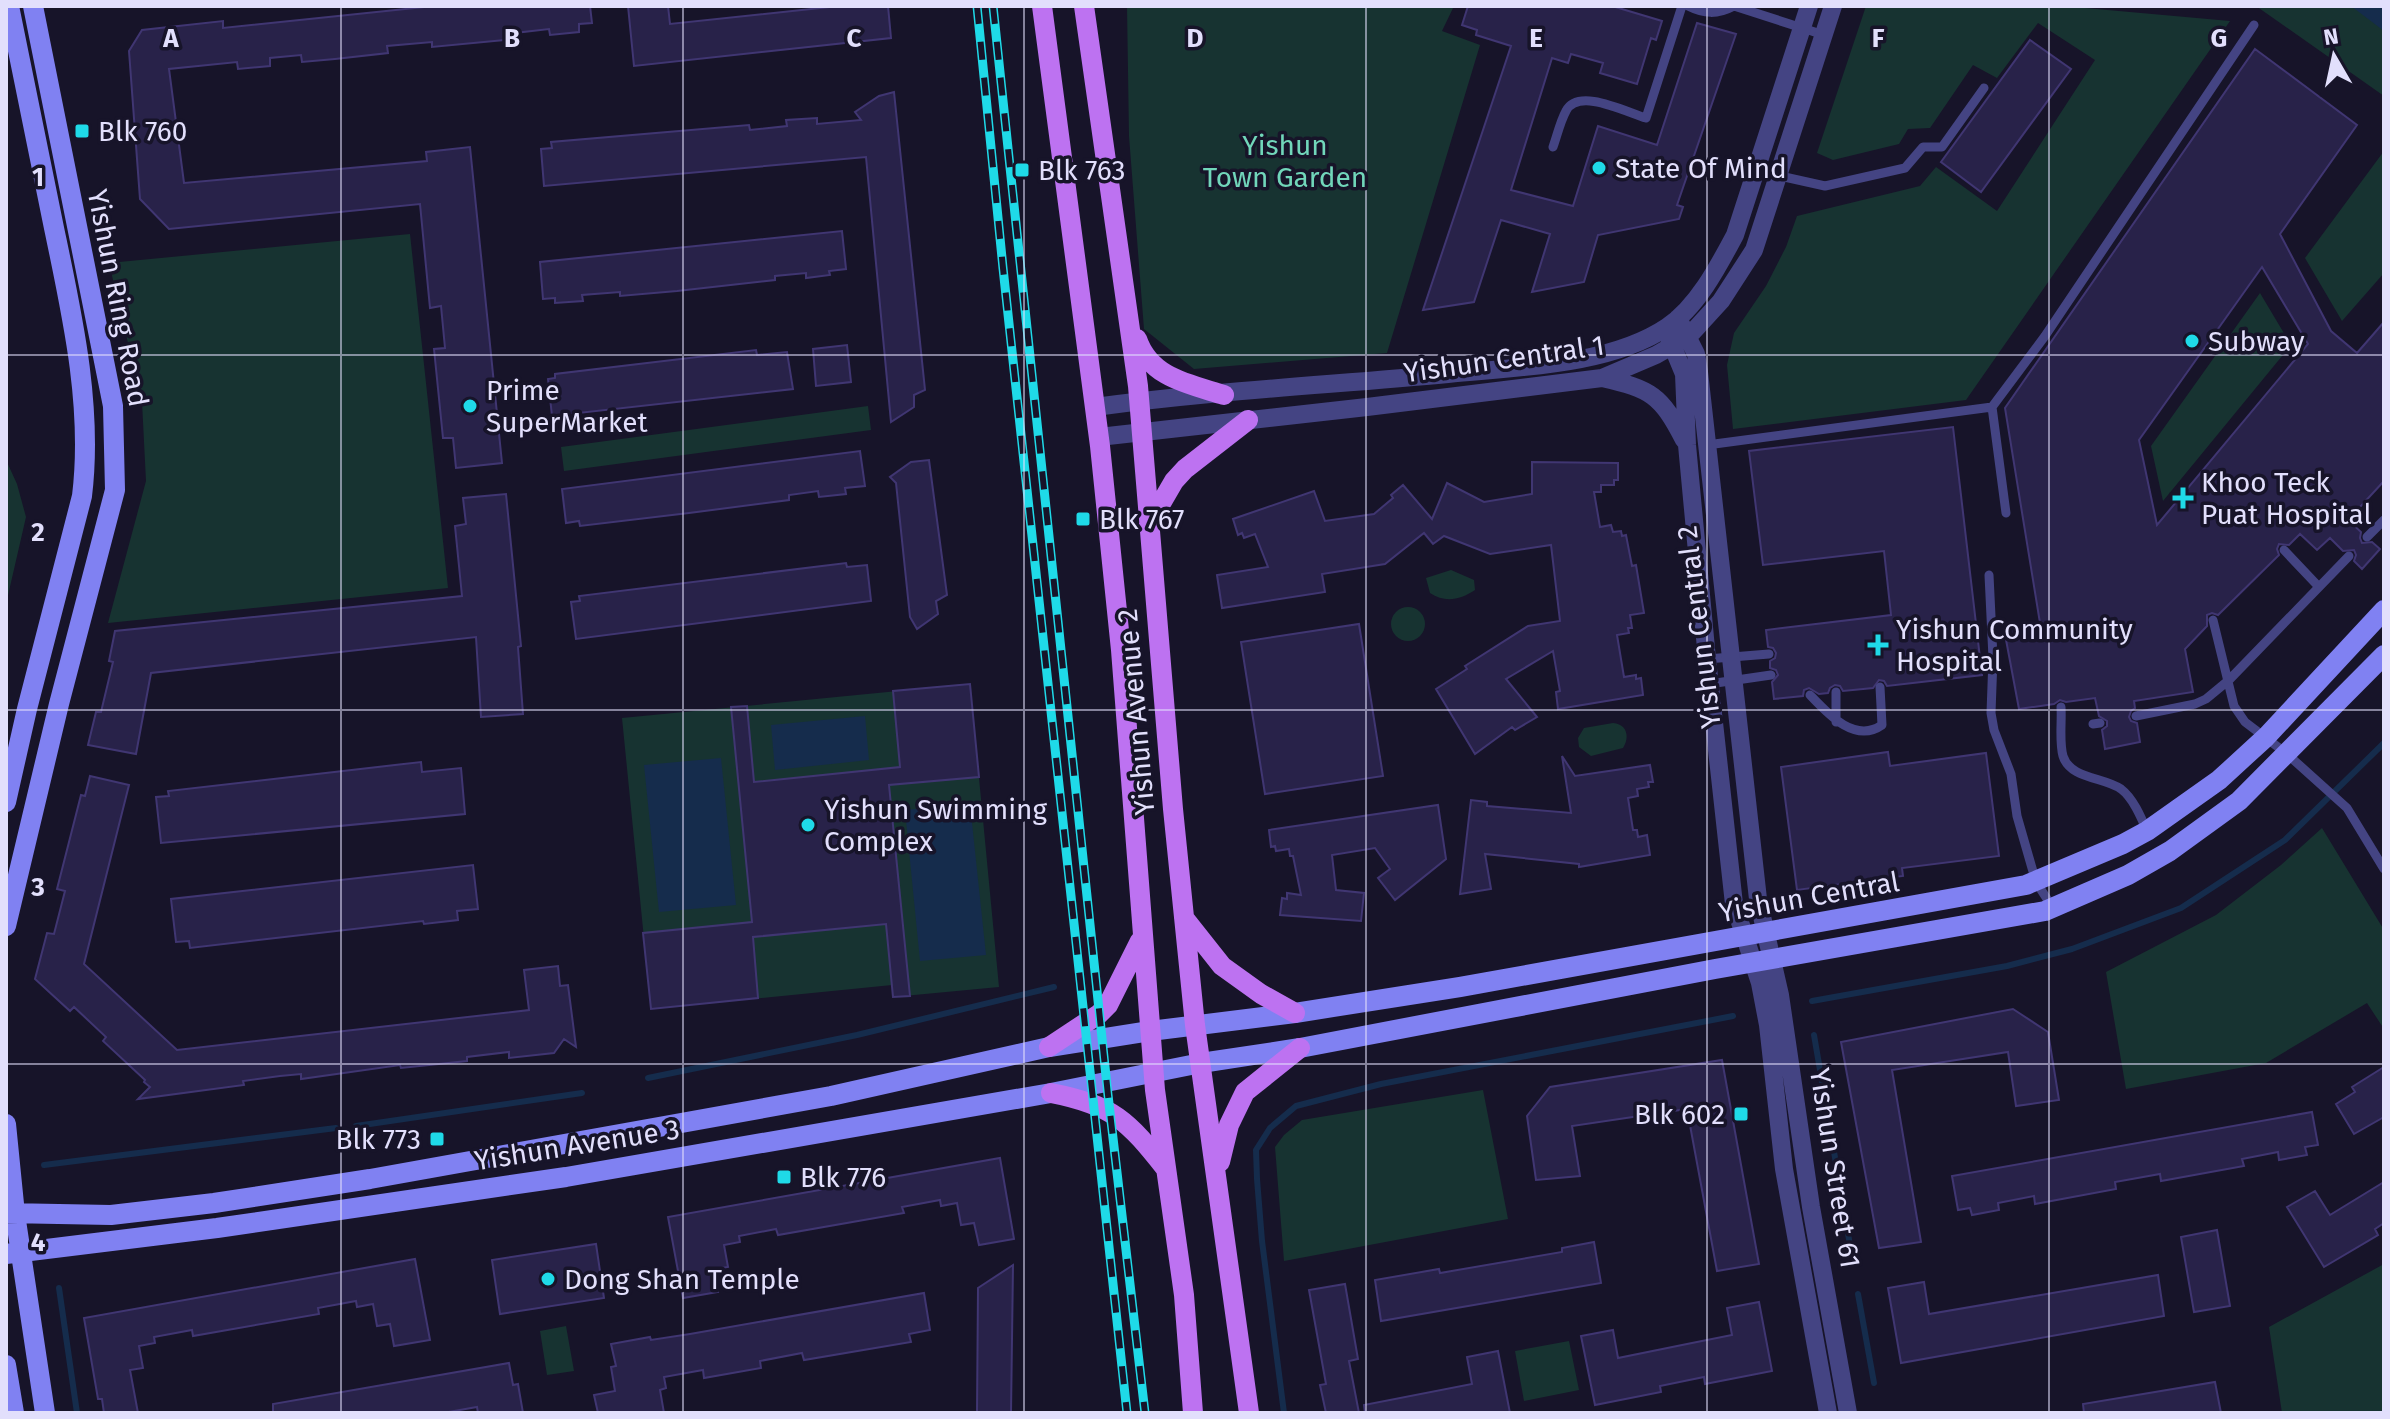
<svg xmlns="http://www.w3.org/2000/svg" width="2390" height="1419" font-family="'Fira Sans',sans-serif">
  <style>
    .green { fill: #173331 }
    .water { fill: #152c4c }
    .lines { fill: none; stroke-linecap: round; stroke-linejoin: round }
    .stream { stroke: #152c4c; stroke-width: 6 }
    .building { fill: #282249; stroke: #403672; stroke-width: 2; fill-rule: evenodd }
    .service { stroke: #444483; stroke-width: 9 }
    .minor { stroke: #444483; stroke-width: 18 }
    .secondary { stroke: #8081f2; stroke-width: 20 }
    .primary { stroke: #bd72f1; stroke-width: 20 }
    .rail-casing { stroke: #1fdae8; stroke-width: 9 }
    .rail { stroke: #171429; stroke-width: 6; stroke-dasharray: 18; stroke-linecap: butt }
    .grid { fill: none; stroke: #e2dffc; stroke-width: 2; stroke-opacity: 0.55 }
    .poi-dot { fill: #1fdae8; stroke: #171429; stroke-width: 3 }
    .labels { text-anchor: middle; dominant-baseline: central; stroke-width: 7; stroke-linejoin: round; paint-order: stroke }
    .poi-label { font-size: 28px; fill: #e2dffc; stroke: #171429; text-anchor: start }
    .park-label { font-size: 28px; fill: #71d6ba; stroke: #171429 }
    .street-label { font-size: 28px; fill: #e2dffc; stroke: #171429 }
    .grid-label { font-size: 26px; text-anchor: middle; font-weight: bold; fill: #e2dffc; stroke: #171429; stroke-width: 7; stroke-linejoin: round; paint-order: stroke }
  </style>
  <rect width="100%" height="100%" fill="#171429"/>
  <!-- green -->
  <path class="green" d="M1127 6H1454L1442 31 1480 45 1387 353 1194 369 1144 329 1129 136Z
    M1866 6H2063L2230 21 1966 400 1733 429 1727 365 1734 333 1766 286 1786 247 1797 216 1920 186 1936 167 1997 211 2095 60 2038 23 1997 78 1973 65 1930 128 1908 129 1899 144 1833 160 1817 153Z
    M2256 6H2384V96Z
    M2384 151V273L2342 321 2305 258Z
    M410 234 448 588 108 623 146 481 142 402 109 263Z
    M2260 293 2291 345 2163 501 2151 446Z
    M868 406 871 430 564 471 561 447Z
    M6 460 17 484 26 517 6 604Z
    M1451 570 1474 580 1475 590C1460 600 1445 603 1430 593L1426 578Z
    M1391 624a17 17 0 1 1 34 0a17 17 0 1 1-34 0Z
    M970 684 999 987 893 997 892 985 651 1009 622 718Z
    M1613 723C1627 724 1630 737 1623 748L1591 756 1579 747 1578 738 1584 728Z
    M2322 828 2384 930V1029L2367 1003 2266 1063 2126 1089 2106 972 2216 915 2281 865Z
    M1483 1090 1508 1219 1284 1261 1275 1147 1284 1135 1302 1120Z
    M2384 1264V1413H2282L2269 1327Z
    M566 1326 574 1371 547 1375 540 1331Z
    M1569 1341 1579 1390 1524 1401 1515 1351Z"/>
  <!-- water -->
  <path class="water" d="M2351 6H2384V31Z
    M865 716 869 760 775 770 771 725Z
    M721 758 736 905 659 912 644 765Z
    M970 804 986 955 920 961 905 810Z"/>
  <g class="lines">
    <!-- stream -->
    <path class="stream" d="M1812 1001 2007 966 2072 949 2181 908 2285 840 2384 743
      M1814 1035 1851 1251
      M648 1078 857 1035 1054 987
      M356 1126 582 1093
      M44 1165 336 1128
      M59 1288 77 1413
      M1858 1294 1874 1383
      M1284 1413 1262 1241 1257 1179 1256 1150 1270 1128 1296 1106 1381 1084 1733 1016"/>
  </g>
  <!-- building -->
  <path class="building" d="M434 6H590L592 23 579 24V32L550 35 549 29 515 33V39L432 47V42L387 46 388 53 335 59 302 62 301 55 270 58V66L238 69 237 62 169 69 184 183 427 161 426 152 470 147 502 463 456 468 453 438H443L434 349 445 348 441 306 430 308 420 204 169 229 140 199 129 51 142 30 223 21V28Z
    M628 6H668L670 24 839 6H888L891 38 634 66Z
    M1468 6H1612L1662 21 1656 40 1651 38 1637 84 1600 73 1603 63 1571 54 1568 63 1552 58 1511 190 1573 206 1598 126 1657 145 1697 23 1736 34 1677 205 1683 207 1679 219 1598 235 1584 282 1532 292 1550 234 1501 220 1474 302 1423 310 1511 46 1476 35 1477 30 1462 25Z
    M2030 40 2071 69 1981 192 1941 162Z
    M2255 49 2357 125 2280 234 2331 331 2357 353 2384 322V481L2348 520 2361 532 2360 538 2362 543 2372 542 2380 549 2362 569 2354 561 2356 555 2354 550 2343 551 2330 538 2317 550 2300 534 2289 545 2279 544 2277 549 2279 555 2218 615 2212 613 2207 615V626L2185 649 2193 692 2134 701 2135 708 2131 711 2129 717 2131 721 2137 723 2140 742 2105 749 2102 730 2107 726V721L2099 716 2095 698 2066 702 2060 700 2054 704 2019 709 2004 629 2040 623 2005 408ZM2262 267 2308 344 2157 525 2139 440Z
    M894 92 925 390 914 395V407L891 422 866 157 544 186 541 149 552 148 551 142 749 125 750 130 787 126 786 120 817 118V124L861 120 855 112 879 96Z
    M842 231 846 269 829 271 830 275 806 278V273L775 276V280L677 291 620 296V292L582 295 583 301 555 303V298L543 299 540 262Z
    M847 345 851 382 816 386 813 349Z
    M756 350 757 355 787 352 793 389 552 416 548 379 555 378V374Z
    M1953 427 1982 675 1887 686 1884 681 1879 680 1873 688 1843 691 1840 686 1835 685 1830 688 1828 693 1819 694 1809 688 1804 690 1803 696 1774 699 1772 682 1778 675 1776 670 1770 668V661L1775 658 1776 653 1773 648 1768 647 1766 630 1891 615 1884 551 1763 565 1749 451Z
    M860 451 865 486 845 488 846 494 819 497 818 491 789 495V500L689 513 580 526 579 521 566 523 562 489Z
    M929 460 947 595 936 601 938 614 917 629 910 617 896 483 890 477 911 462Z
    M1532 462 1618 463V480H1614V485H1601V492H1594L1600 527 1611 525 1613 532 1621 531 1622 536 1626 535 1632 566 1636 565 1644 613 1630 615 1632 628H1628L1629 633 1617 635 1624 677 1636 675V679L1641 678 1643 695 1558 709 1556 692 1560 691 1553 651 1506 679 1537 717 1515 730 1512 727 1475 754 1436 689 1467 669 1465 666 1528 626 1560 621 1551 545 1490 554 1444 536 1433 544 1424 533 1385 564 1322 574 1325 592 1222 608 1217 575 1268 567 1255 534 1244 538 1242 533 1238 535 1233 519 1314 491 1325 521 1374 514 1393 498 1391 495 1403 485 1432 519 1447 483 1484 502 1532 494Z
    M506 494 521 646 518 647 523 714 481 717 476 637 151 673 136 754 88 745 96 712H101L113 662 109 661 115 631 462 596 455 526 466 524 463 498Z
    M846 563 847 567 867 565 871 601 576 639 571 602 580 601 579 596Z
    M1359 624 1383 776 1265 794 1241 642Z
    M970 684 979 777 889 785 910 996 893 997 886 924 753 937 758 998 651 1009 643 933 752 922 731 707 747 706 754 782 900 767 893 691Z
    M1888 752 1890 766 1986 753 1999 856 1902 868 1903 876 1797 890 1781 767Z
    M1562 756 1575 776 1650 765 1653 782H1648L1649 787 1637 789 1638 796 1628 798 1633 830H1637L1638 837 1647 835 1650 855 1579 867V864L1485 854 1491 889 1460 894 1471 800 1487 802V806L1571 813Z
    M421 762 422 772 461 768 465 814 161 843 156 797 169 796 168 791Z
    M90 776 129 785 84 964 177 1050 529 1010 524 970 558 966 560 986 568 985 576 1047 564 1039 554 1053 509 1058V1052L467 1057V1061L401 1068 400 1065 301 1079V1074L280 1076 243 1081 244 1085 138 1099 150 1087 144 1082 145 1080 103 1041 106 1037 74 1007 70 1011 35 979 47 933 54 934 65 891 57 889 81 795 85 796Z
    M1438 805 1446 859 1395 900 1378 878 1390 869 1375 848 1332 855 1336 890 1364 893 1361 921 1280 915 1282 898 1287 899V893L1301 895 1293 856H1290L1289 849 1276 851 1275 846 1271 847 1269 830Z
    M473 865 478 909 457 911 458 920 424 924 423 921 190 948 189 941 176 942 171 899Z
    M2013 1009 2048 1032 2059 1100 2016 1106 2008 1052 1892 1070 1921 1242 1879 1248 1841 1042Z
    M1722 1060 1759 1264 1717 1271 1687 1109 1572 1126 1580 1176 1536 1180 1527 1116 1550 1087Z
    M2384 1067V1117L2354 1134 2336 1104 2355 1092 2352 1087Z
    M2312 1112 2318 1145 2305 1147 2307 1155 2279 1160 2278 1152 2242 1159 2244 1166 2161 1181 2160 1174 2132 1179 2115 1182 2116 1189 2035 1204 2034 1196 1998 1203 1999 1210 1972 1215 1970 1208 1958 1210 1952 1176Z
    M1000 1158 1014 1239 979 1245 974 1223 961 1225 957 1203 941 1206 940 1200 902 1207 904 1213 778 1235 776 1229 739 1236 740 1242 724 1245 728 1267 714 1269 718 1292 683 1298 668 1217Z
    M2384 1182V1223L2375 1229 2378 1235 2324 1267 2287 1207 2315 1191 2330 1215Z
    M2217 1230 2230 1306 2194 1312 2181 1237Z
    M1594 1242 1601 1283 1381 1321 1375 1280 1439 1269 1440 1273 1562 1252V1248Z
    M596 1244 604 1298 500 1314 492 1260Z
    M415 1259 430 1340 394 1346 390 1324 377 1326 373 1304 357 1307 356 1301 318 1308 319 1314 193 1336 192 1330 154 1337 155 1343 139 1346 143 1368 130 1370 138 1413H104L102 1399H98L84 1318Z
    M1013 1265 1011 1413H977L978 1288Z
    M2158 1275 2164 1316 1901 1363 1888 1288 1924 1282 1929 1314Z
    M1345 1284 1358 1359 1349 1361 1359 1413H1326L1320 1385 1326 1384 1309 1290Z
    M924 1293 930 1330 909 1334 911 1342 804 1360 802 1353 760 1361 761 1368 704 1378 703 1370 664 1377 666 1388 660 1390 664 1413H598L594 1395 615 1391 611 1367 616 1366 611 1344 650 1337 651 1340 690 1334Z
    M1759 1302 1772 1371 1705 1384 1704 1377 1660 1386 1661 1392 1595 1405 1581 1336 1613 1330 1618 1358 1687 1344 1732 1335 1727 1308Z
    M1498 1351 1510 1413H1365L1364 1405 1472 1384 1467 1357Z
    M509 1363 513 1385 518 1384 523 1413H478L477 1407 443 1413H273V1404Z
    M2215 1382 2221 1413H2084L2083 1404Z"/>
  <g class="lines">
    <!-- service -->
    <path class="service" d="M1688 6C1704 14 1717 15 1734 6L1824 35
      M1553 147C1557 136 1560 122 1566 111 1578 87 1626 112 1646 118L1682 6
      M1780 176 1825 186 1905 168 1923 147H1942L1984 88
      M1707 445 1992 407
      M2006 513 1992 407 2045 336 2254 25
      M2367 537 2384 520
      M2284 550 2319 587
      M1989 575 1993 658 1991 713 1994 730 2011 774 2017 816 2036 882 2053 908
      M2213 620 2234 706 2245 722 2287 754 2347 808 2384 869
      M1707 659 1769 654
      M1709 684 1771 675
      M1836 692V722
      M1810 695C1828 714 1855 744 1882 725L1880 687
      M2061 707C2062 722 2059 742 2063 756 2070 779 2104 777 2121 789 2133 798 2141 817 2147 831
      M2136 716 2195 704 2206 699 2229 680 2349 556
      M2093 724 2100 723"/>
    <!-- minor -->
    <path class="minor" d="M1678 318 1696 354 1699 372 1758 899 1780 995 1811 1207 1848 1413
      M1665 328 1684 374 1687 445 1707 659 1734 904 1760 983 1768 1025 1784 1169 1828 1413
      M1602 378C1651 389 1661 395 1684 440
      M1095 407C1212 391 1330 385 1448 374 1515 367 1609 366 1667 327 1697 307 1718 267 1735 235L1809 6
      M1099 437 1367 407 1602 378 1656 355 1689 336 1721 301 1754 250 1833 6"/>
    <!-- secondary -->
    <path class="secondary" d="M6 802 27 709 82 496C93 407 72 314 54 228 39 154 24 80 9 6
      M6 926 59 704 115 490 113 406 33 6
      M6 1124 15 1214 45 1413
      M6 1213 111 1215 214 1203 370 1179 831 1096 1049 1047 1150 1031 1295 1013 1460 987 2026 885 2123 844 2147 831 2219 780 2266 737 2384 610
      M6 1254 217 1228 566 1177 1051 1093 1201 1063 1300 1048 1715 969 2045 911 2128 875 2170 851 2239 801 2384 655
      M6 1365 14 1413"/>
    <!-- primary -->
    <path class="primary" d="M1042 6 1100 446 1121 650 1155 1090 1184 1295 1193 1413
      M1084 6 1138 386 1173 809 1195 1025 1249 1413
      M1137 339C1150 378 1189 384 1224 395
      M1149 524 1174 481 1185 469 1248 420
      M1184 918 1222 966 1261 994 1295 1013
      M1049 1047 1099 1014 1108 1005 1140 941
      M1051 1093C1113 1105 1128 1121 1166 1169
      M1220 1162 1229 1125 1245 1092 1300 1048"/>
    <defs>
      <path id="rail" d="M977 6 1003 268 1127 1413
        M993 6 1108 1095 1145 1413"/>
    </defs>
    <!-- rail casing -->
    <use href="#rail" class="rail-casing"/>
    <!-- rail -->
    <use href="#rail" class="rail"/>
  </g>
  <!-- grid -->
  <path class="grid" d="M341 6V1413M683 6V1413M1024 6V1413M1366 6V1413M1707 6V1413M2049 6V1413M6 355H2384M6 710H2384M6 1064H2384"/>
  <!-- markers -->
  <g class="poi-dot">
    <rect x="74" y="123" width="16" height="16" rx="4"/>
    <circle cx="1599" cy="168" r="8"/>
    <rect x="1014" y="162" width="16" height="16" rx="4"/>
    <circle cx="2192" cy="341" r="8"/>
    <circle cx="470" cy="406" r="8"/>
    <path d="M2179 486h8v8h8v8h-8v8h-8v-8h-8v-8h8z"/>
    <rect x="1075" y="511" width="16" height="16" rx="4"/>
    <path d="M1874 633h8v8h8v8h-8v8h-8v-8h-8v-8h8z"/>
    <circle cx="808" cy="825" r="8"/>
    <rect x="1733" y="1106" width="16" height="16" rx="4"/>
    <rect x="429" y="1131" width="16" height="16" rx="4"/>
    <rect x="776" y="1169" width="16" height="16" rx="4"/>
    <circle cx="548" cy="1279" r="8"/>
  </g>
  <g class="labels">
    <!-- poi labels -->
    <g class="poi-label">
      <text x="98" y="131">Blk 760</text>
      <text x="1615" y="168">State Of Mind</text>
      <text x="1038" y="170">Blk 763</text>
      <text x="2208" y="341">Subway</text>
      <text x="486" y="390">Prime<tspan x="486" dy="32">SuperMarket</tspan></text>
      <text x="2201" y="482">Khoo Teck<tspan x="2201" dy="32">Puat Hospital</tspan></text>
      <text x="1099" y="519">Blk 767</text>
      <text x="1896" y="629">Yishun Community<tspan x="1896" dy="32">Hospital</tspan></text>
      <text x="824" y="809">Yishun Swimming<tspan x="824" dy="32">Complex</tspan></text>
      <text x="1725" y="1114" text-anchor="end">Blk 602</text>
      <text x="421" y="1139" text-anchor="end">Blk 773</text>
      <text x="800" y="1177">Blk 776</text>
      <text x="564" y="1279">Dong Shan Temple</text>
    </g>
    <!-- park labels -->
    <g class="park-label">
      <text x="1285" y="145">Yishun<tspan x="1285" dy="32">Town Garden</tspan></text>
    </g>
    <!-- street labels -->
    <g class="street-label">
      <text transform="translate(118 298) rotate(79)">Yishun Ring Road</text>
      <text transform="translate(1504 359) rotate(-8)">Yishun Central 1</text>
      <text transform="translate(1699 627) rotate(-97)">Yishun Central 2</text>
      <text transform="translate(1136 712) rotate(-95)">Yishun Avenue 2</text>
      <text transform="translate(1809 897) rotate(-10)">Yishun Central</text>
      <text transform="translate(577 1145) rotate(-9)">Yishun Avenue 3</text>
      <text transform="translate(1835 1168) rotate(81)">Yishun Street 61</text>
    </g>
  </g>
  <g class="grid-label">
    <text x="171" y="47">A</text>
    <text x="512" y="47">B</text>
    <text x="854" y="47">C</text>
    <text x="1195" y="47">D</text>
    <text x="1536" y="47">E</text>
    <text x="1878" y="47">F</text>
    <text x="2219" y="47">G</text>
    <text x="38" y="186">1</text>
    <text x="38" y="541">2</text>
    <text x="38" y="896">3</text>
    <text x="38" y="1251">4</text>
  </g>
  <!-- border -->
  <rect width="2390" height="1419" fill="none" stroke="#e2dffc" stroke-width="16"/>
  <!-- north arrow -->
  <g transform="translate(2334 56) rotate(351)" stroke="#171429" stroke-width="6" paint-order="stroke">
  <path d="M0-6L14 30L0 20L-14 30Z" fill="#e2dffc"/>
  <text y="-12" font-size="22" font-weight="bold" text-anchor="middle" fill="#e2dffc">N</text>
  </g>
</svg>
